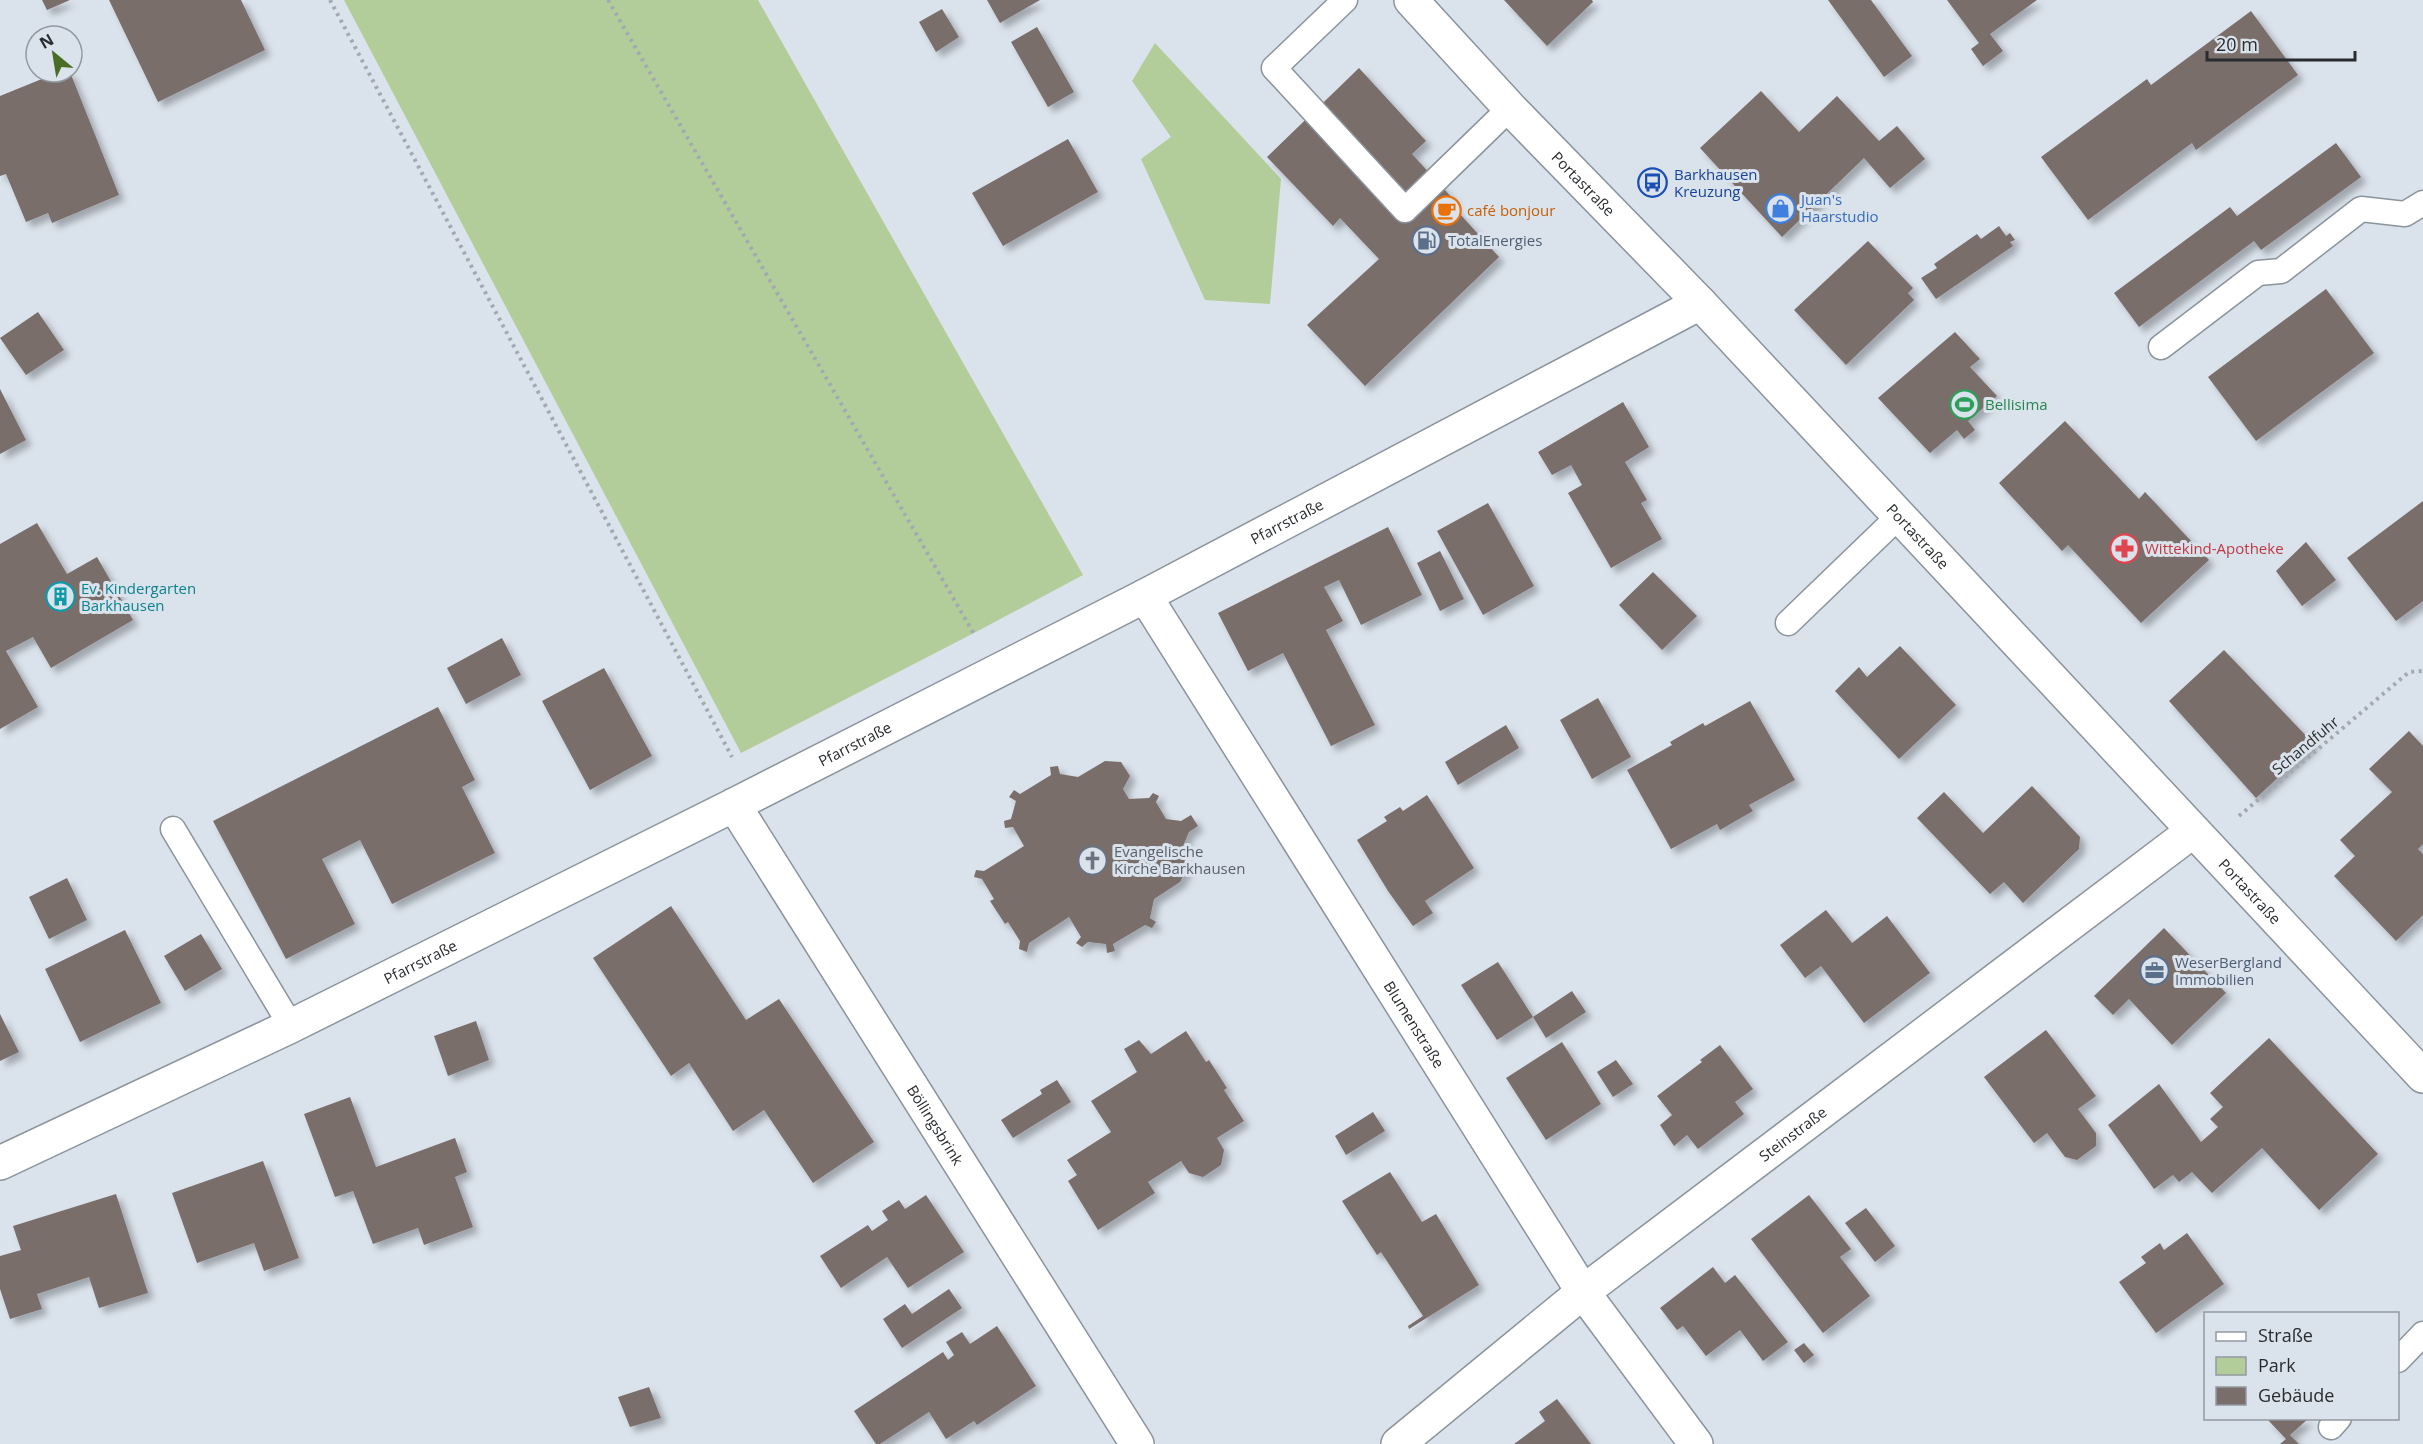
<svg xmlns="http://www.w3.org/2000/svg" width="2423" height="1444" font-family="'Open Sans',sans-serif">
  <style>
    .green { fill: #b3cd9a }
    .building { fill: #7a6e6b; filter: url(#shadow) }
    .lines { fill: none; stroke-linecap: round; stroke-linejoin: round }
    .lane-casing { stroke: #8b939b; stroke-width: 27 }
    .street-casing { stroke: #8b939b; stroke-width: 36 }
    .secondary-casing { stroke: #8b939b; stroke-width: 36 }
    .path { stroke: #a3a9b0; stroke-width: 4; stroke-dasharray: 3 4.5; stroke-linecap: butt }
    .lane { stroke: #fff; stroke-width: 24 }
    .street { stroke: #fff; stroke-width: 33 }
    .secondary { stroke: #fff; stroke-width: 33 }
    .labels { text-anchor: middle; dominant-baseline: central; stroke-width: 6; stroke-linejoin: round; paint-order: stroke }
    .transit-label { font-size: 15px; fill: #164399; stroke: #dae2eb; text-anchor: start }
    .street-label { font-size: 15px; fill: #292c2f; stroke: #dae2eb }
    .shop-label { font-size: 15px; fill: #366cbe; stroke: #dae2eb; text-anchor: start }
    .food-label { font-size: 15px; fill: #c56008; stroke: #dae2eb; text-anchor: start }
    .service-label { font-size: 15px; fill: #4e5e75; stroke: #dae2eb; text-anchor: start }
    .leisure-label { font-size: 15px; fill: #27864d; stroke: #dae2eb; text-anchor: start }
    .health-label { font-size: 15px; fill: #be3a42; stroke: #dae2eb; text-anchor: start }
    .culture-label { font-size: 15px; fill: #0d838f; stroke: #dae2eb; text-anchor: start }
    .worship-label { font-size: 15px; fill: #5b616d; stroke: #dae2eb; text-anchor: start }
  </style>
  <defs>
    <filter id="shadow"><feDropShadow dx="5.5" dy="5.5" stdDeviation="3" flood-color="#0004"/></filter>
  </defs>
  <rect width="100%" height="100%" fill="#dae2eb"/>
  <!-- green -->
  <path class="green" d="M344 0H758L1083 575 974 633 741 753Z
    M1155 43 1281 179 1270 304 1205 300 1141 159 1171 137 1132 81Z"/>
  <!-- building -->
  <path class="building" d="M42 0H70L47 10Z
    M109 0H241L265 50 158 102Z
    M987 0H1040L1000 23Z
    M1504 0H1592L1593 2 1547 46Z
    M1828 0H1871L1912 56 1884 77Z
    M1947 0H2037L1990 34 2003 51 1983 66 1971 49 1979 43Z
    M942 9 959 37 936 52 919 22Z
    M2251 11 2298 75 2196 150 2192 143 2088 220 2041 157 2147 79 2151 85Z
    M1037 27 1074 92 1048 107 1011 42Z
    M1359 68 1426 141 1412 154 1454 200 1450 203 1499 257 1365 386 1307 325 1379 259 1340 218 1333 226 1267 157Z
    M59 72H70L119 195 52 223 48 213 26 222 6 174 0 176V96Z
    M1761 91 1799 132 1837 96 1879 141 1897 126 1925 159 1890 188 1864 158 1782 237 1700 148Z
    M1068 139 1098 192 1003 246 972 193Z
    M2336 143 2361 177 2261 250 2254 241 2139 327 2114 293 2230 207 2237 216Z
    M1999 226 2006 236 2010 233 2015 240 2010 242 2013 246 1936 299 1921 278 1937 268 1934 264 1977 234 1981 239Z
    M1868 241 1913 288 1908 293 1914 300 1846 365 1794 310Z
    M2326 289 2374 353 2256 441 2208 377Z
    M38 312 64 350 26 375 0 338Z
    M1955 332 1980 359 1970 367 1997 396 1968 421 1975 430 1964 439 1957 430 1930 453 1878 398Z
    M0 389 26 440 0 454Z
    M1623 402 1649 447 1625 462 1647 500 1641 503 1662 539 1611 568 1568 493 1582 485 1571 465 1552 475 1538 452Z
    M2065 421 2139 499 2145 492 2209 560 2141 623 2068 545 2062 551 1999 483Z
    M2423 501V601L2396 621 2347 558Z
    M1488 503 1534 586 1483 615 1437 531Z
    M37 523 67 574 97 557 133 620 51 668 33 637 6 651 38 707 0 729V544Z
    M1388 527 1422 595 1361 625 1339 580 1324 587 1343 621 1326 630 1375 725 1331 746 1283 653 1248 671 1218 613Z
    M2306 542 2336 580 2302 606 2276 571Z
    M1440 551 1464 599 1440 611 1417 563Z
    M1653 572 1697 616 1662 650 1619 605Z
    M502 638 521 675 466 704 447 668Z
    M1900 646 1956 705 1899 759 1835 691 1859 667 1867 677Z
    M2224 650 2314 744 2256 798 2169 701Z
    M604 668 652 756 590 790 542 701Z
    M1598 698 1631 757 1592 779 1560 720Z
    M1750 701 1795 780 1749 805 1753 811 1720 830 1717 824 1671 849 1627 770 1672 745 1670 742 1703 723 1705 726Z
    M438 707 475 780 462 787 495 853 392 904 360 840 322 859 355 924 286 959 213 821Z
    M1506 725 1519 748 1458 785 1445 762Z
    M2409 731 2423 746V844L2418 849 2423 854V915L2396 941 2334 876 2355 856 2340 840 2392 792 2369 769Z
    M1105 761 1121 762 1130 776 1123 789 1129 799 1149 798 1153 793 1159 796 1156 802 1166 819 1181 821 1191 815 1198 826 1189 832 1180 853 1188 866 1180 882 1154 899 1150 918 1156 922 1152 928 1145 925 1113 944 1115 951 1107 953 1106 944 1088 942 1082 947 1076 943 1081 937 1069 917 1029 943 1027 952 1019 949 1020 941 1008 922 1005 924 990 901 994 899 982 879 974 877 976 870 984 871 1024 846 1013 827 1005 828 1004 821 1011 819 1016 801 1009 797 1014 790 1020 794 1051 775 1050 767 1058 766 1060 774 1078 777Z
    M2032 786 2080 837 2079 849 2023 903 2004 882 1990 894 1917 818 1944 792 1983 833Z
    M1427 795 1474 868 1425 901 1433 913 1413 926 1388 891 1357 840 1387 821 1384 817 1400 807 1403 811Z
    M67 878 87 920 49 939 29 897Z
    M671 906 746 1020 779 999 874 1142 813 1183 764 1110 733 1131 689 1063 671 1076 593 958Z
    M1826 910 1852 943 1887 916 1930 973 1864 1023 1821 966 1805 978 1780 945Z
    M2164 928 2226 993 2172 1045 2129 999 2113 1015 2094 996Z
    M125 930 161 1003 80 1042 45 969Z
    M201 934 222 969 185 991 164 956Z
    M1498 962 1533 1017 1497 1040 1461 985Z
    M1572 991 1586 1012 1546 1038 1533 1017Z
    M0 1014 19 1052 0 1061Z
    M476 1021 489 1060 448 1076 434 1036Z
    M2046 1030 2096 1096 2078 1109 2096 1133V1146L2077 1160 2065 1157 2047 1133 2034 1143 1984 1077Z
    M1186 1031 1206 1062 1209 1060 1227 1088 1224 1090 1244 1121 1217 1138 1224 1150 1221 1165 1203 1177 1189 1173 1181 1161 1148 1182 1155 1193 1098 1230 1068 1181 1077 1175 1067 1160 1111 1132 1091 1101 1137 1072 1124 1049 1139 1040 1151 1054Z
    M2269 1038 2378 1154 2319 1210 2262 1148 2212 1193 2192 1172 2179 1182 2173 1175 2154 1189 2108 1125 2159 1084 2201 1142 2218 1127 2210 1119 2223 1107 2210 1093Z
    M1562 1042 1601 1104 1546 1140 1506 1078Z
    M1720 1045 1753 1089 1735 1102 1744 1114 1698 1149 1687 1135 1674 1146 1660 1125 1672 1115 1657 1096 1702 1062 1700 1060Z
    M1616 1060 1633 1084 1613 1097 1597 1072Z
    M1057 1080 1071 1102 1013 1138 1001 1120 1042 1094 1040 1090Z
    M350 1097 376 1167 455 1138 467 1172 455 1177 473 1227 424 1245 418 1228 373 1244 353 1191 335 1197 304 1114Z
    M1373 1112 1385 1131 1346 1155 1335 1136Z
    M263 1161 299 1258 264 1271 254 1243 197 1263 172 1193Z
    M1390 1172 1422 1222 1436 1214 1479 1285 1409 1329 1408 1326 1423 1316 1381 1252 1377 1255 1342 1201Z
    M116 1194 148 1293 99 1308 89 1277 37 1294 42 1309 10 1319 0 1289V1256L21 1250 13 1226Z
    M926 1195 964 1252 908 1288 887 1257 841 1288 820 1256 868 1225 872 1231 888 1220 882 1211 899 1200 905 1209Z
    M1809 1195 1851 1249 1840 1257 1870 1296 1823 1333 1751 1239Z
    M1866 1208 1895 1246 1875 1262 1845 1223Z
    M2187 1233 2224 1284 2156 1333 2119 1282 2146 1263 2141 1257 2160 1243 2164 1250Z
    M1713 1267 1725 1283 1735 1275 1788 1342 1763 1361 1740 1330 1706 1356 1683 1326 1677 1330 1660 1308Z
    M949 1289 962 1308 902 1348 883 1319 905 1304 912 1314Z
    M997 1326 1036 1386 977 1425 974 1421 946 1439 929 1412 880 1444H876L854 1411 943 1352 948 1360 954 1355 946 1342 962 1332 970 1344Z
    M1804 1343 1814 1355 1804 1363 1794 1350Z
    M649 1387 661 1418 630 1427 618 1397Z
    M1557 1399 1591 1444H1514L1545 1421 1539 1412Z
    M2267 1419H2308L2290 1435 2299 1444H2280L2286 1439Z"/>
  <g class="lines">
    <defs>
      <path id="lane" d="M1345 0 1274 68 1405 210 1510 108
        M2161 347 2258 273 2281 271 2361 209 2405 214 2423 203
        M1788 623 1899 516
        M173 829 291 1026
        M2398 1360 2423 1334
        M2331 1427 2339 1418"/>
      <g id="street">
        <path id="s1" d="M1145 596 1583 1292 1696 1444"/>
        <path id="s2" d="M734 805 1137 1444"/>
        <path id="s3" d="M0 1163 291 1026 734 805 1145 596 1700 303"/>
        <path id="s4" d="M1398 1444 1583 1292 2193 831"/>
      </g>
      <g id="secondary">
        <path id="s5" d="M1411 0 1510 108 1700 303 2423 1076"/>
      </g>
    </defs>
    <!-- lane casing -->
    <use href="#lane" class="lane-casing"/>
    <!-- street casing -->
    <use href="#street" class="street-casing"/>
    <!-- secondary casing -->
    <use href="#secondary" class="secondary-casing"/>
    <!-- path -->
    <path class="path" d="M330 0 732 757
      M608 0 974 634
      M2239 816 2409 672 2423 671"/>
    <!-- lane -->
    <use href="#lane" class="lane"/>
    <!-- street -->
    <use href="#street" class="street"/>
    <!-- secondary -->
    <use href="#secondary" class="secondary"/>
  </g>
  <!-- icons -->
  <defs>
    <symbol id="bus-ring" viewBox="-11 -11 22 22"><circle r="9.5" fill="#dae2eb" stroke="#1a4fb4" stroke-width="1.5"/><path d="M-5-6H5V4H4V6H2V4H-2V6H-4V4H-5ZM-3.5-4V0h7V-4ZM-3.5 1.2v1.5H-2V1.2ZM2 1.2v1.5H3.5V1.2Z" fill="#1a4fb4"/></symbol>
    <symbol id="shop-ring" viewBox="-11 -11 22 22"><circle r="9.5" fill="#dae2eb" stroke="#3f7fe0" stroke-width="1.5"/><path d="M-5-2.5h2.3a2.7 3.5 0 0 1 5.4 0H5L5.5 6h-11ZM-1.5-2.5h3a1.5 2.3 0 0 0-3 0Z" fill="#3f7fe0"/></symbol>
    <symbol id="cafe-ring" viewBox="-11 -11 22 22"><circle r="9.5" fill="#dae2eb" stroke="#e8710a" stroke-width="1.5"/><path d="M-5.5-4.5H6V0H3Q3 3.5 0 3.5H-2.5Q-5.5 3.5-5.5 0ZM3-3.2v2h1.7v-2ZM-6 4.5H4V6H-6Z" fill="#e8710a"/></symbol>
    <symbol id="fuel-ring" viewBox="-11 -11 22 22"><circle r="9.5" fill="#dae2eb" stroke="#5c6f8a" stroke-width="1.5"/><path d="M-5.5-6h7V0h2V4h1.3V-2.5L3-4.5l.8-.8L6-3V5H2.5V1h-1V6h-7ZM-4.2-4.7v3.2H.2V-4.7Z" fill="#5c6f8a"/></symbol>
    <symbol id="stadium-ring" viewBox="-11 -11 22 22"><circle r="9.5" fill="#dae2eb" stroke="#2e9e5b" stroke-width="1.5"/><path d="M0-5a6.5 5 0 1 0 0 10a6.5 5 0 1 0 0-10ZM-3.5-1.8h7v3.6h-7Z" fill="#2e9e5b"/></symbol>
    <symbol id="pharmacy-ring" viewBox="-11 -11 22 22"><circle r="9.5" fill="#dae2eb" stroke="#e0444e" stroke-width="1.5"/><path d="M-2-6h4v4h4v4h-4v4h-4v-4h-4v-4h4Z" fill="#e0444e"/></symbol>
    <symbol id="building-ring" viewBox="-11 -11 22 22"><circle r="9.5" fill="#dae2eb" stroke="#0f9aa8" stroke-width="1.5"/><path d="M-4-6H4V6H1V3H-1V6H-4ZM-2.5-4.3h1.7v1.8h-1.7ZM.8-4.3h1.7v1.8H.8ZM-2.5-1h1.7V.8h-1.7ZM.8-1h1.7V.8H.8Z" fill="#0f9aa8"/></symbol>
    <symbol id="church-ring" viewBox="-11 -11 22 22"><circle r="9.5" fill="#dae2eb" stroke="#6b7280" stroke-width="1.5"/><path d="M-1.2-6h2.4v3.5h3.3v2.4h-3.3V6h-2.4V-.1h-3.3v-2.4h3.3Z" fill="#6b7280"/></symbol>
    <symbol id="office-ring" viewBox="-11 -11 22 22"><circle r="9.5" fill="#dae2eb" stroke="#5c6f8a" stroke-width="1.5"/><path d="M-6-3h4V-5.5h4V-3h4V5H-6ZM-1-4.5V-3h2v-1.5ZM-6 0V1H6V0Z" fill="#5c6f8a"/></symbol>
  </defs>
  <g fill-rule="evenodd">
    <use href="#bus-ring" x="1636" y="166" width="33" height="33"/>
    <use href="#shop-ring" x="1764" y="192" width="33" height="33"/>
    <use href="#cafe-ring" x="1430" y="194" width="33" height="33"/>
    <use href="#fuel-ring" x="1410" y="224" width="33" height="33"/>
    <use href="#stadium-ring" x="1948" y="388" width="33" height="33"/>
    <use href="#pharmacy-ring" x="2108" y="532" width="33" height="33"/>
    <use href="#building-ring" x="44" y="580" width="33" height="33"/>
    <use href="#church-ring" x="1076" y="844" width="33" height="33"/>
    <use href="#office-ring" x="2138" y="954" width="33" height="33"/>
  </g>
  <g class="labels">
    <!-- transit labels -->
    <g class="transit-label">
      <text x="1674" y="174">Barkhausen<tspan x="1674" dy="17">Kreuzung</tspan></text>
    </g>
    <!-- street labels -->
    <g class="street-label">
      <text stroke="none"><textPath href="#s5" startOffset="252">Portastraße</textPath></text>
      <text stroke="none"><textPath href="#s3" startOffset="1438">Pfarrstraße</textPath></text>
      <text stroke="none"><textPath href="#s5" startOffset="738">Portastraße</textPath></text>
      <text stroke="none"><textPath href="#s3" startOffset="952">Pfarrstraße</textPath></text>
      <text transform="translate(2305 745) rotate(-40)">Schandfuhr</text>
      <text stroke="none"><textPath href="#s5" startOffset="1224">Portastraße</textPath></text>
      <text stroke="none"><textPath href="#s3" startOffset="466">Pfarrstraße</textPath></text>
      <text stroke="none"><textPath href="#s1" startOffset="506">Blumenstraße</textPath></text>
      <text stroke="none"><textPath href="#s2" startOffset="378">Böllingsbrink</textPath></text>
      <text stroke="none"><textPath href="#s4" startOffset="502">Steinstraße</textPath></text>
    </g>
    <!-- shop labels -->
    <g class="shop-label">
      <text x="1801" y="199">Juan's<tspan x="1801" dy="17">Haarstudio</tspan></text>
    </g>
    <!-- food labels -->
    <g class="food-label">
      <text x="1467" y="210">café bonjour</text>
    </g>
    <!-- service labels -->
    <g class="service-label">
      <text x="1448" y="240">TotalEnergies</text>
      <text x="2175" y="962">WeserBergland<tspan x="2175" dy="17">Immobilien</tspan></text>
    </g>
    <!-- leisure labels -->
    <g class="leisure-label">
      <text x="1985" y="404">Bellisima</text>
    </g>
    <!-- health labels -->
    <g class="health-label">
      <text x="2145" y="548">Wittekind-Apotheke</text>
    </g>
    <!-- culture labels -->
    <g class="culture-label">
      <text x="81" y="588">Ev. Kindergarten<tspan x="81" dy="17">Barkhausen</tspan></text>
    </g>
    <!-- worship labels -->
    <g class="worship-label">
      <text x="1114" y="851">Evangelische<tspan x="1114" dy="17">Kirche Barkhausen</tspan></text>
    </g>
  </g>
  <!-- legend -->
  <rect x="2204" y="1312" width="195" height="108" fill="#dae2eb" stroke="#9399a0" stroke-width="1.5"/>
  <rect x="2216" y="1332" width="30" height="9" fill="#ffffff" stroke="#9399a0" stroke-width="1.5"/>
  <text x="2258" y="1342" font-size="18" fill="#292c2f">Straße</text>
  <rect x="2216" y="1357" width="30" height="18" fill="#b3cd9a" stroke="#9399a0" stroke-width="1.5"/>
  <text x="2258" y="1372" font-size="18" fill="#292c2f">Park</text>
  <rect x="2216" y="1387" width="30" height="18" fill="#7a6e6b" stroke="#9399a0" stroke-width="1.5"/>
  <text x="2258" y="1402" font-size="18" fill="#292c2f">Gebäude</text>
  <!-- north arrow -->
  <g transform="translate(54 54) rotate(330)"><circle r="28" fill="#dae2eb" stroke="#9399a0" stroke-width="1.5"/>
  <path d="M0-4.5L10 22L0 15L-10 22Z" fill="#4a6d25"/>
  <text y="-9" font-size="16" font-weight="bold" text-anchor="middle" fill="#292c2f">N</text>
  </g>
  <!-- scale -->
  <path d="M2207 51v9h148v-9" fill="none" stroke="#292c2f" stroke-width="3"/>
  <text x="2216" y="51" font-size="18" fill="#292c2f" stroke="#dae2eb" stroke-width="4.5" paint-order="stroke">20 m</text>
</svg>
